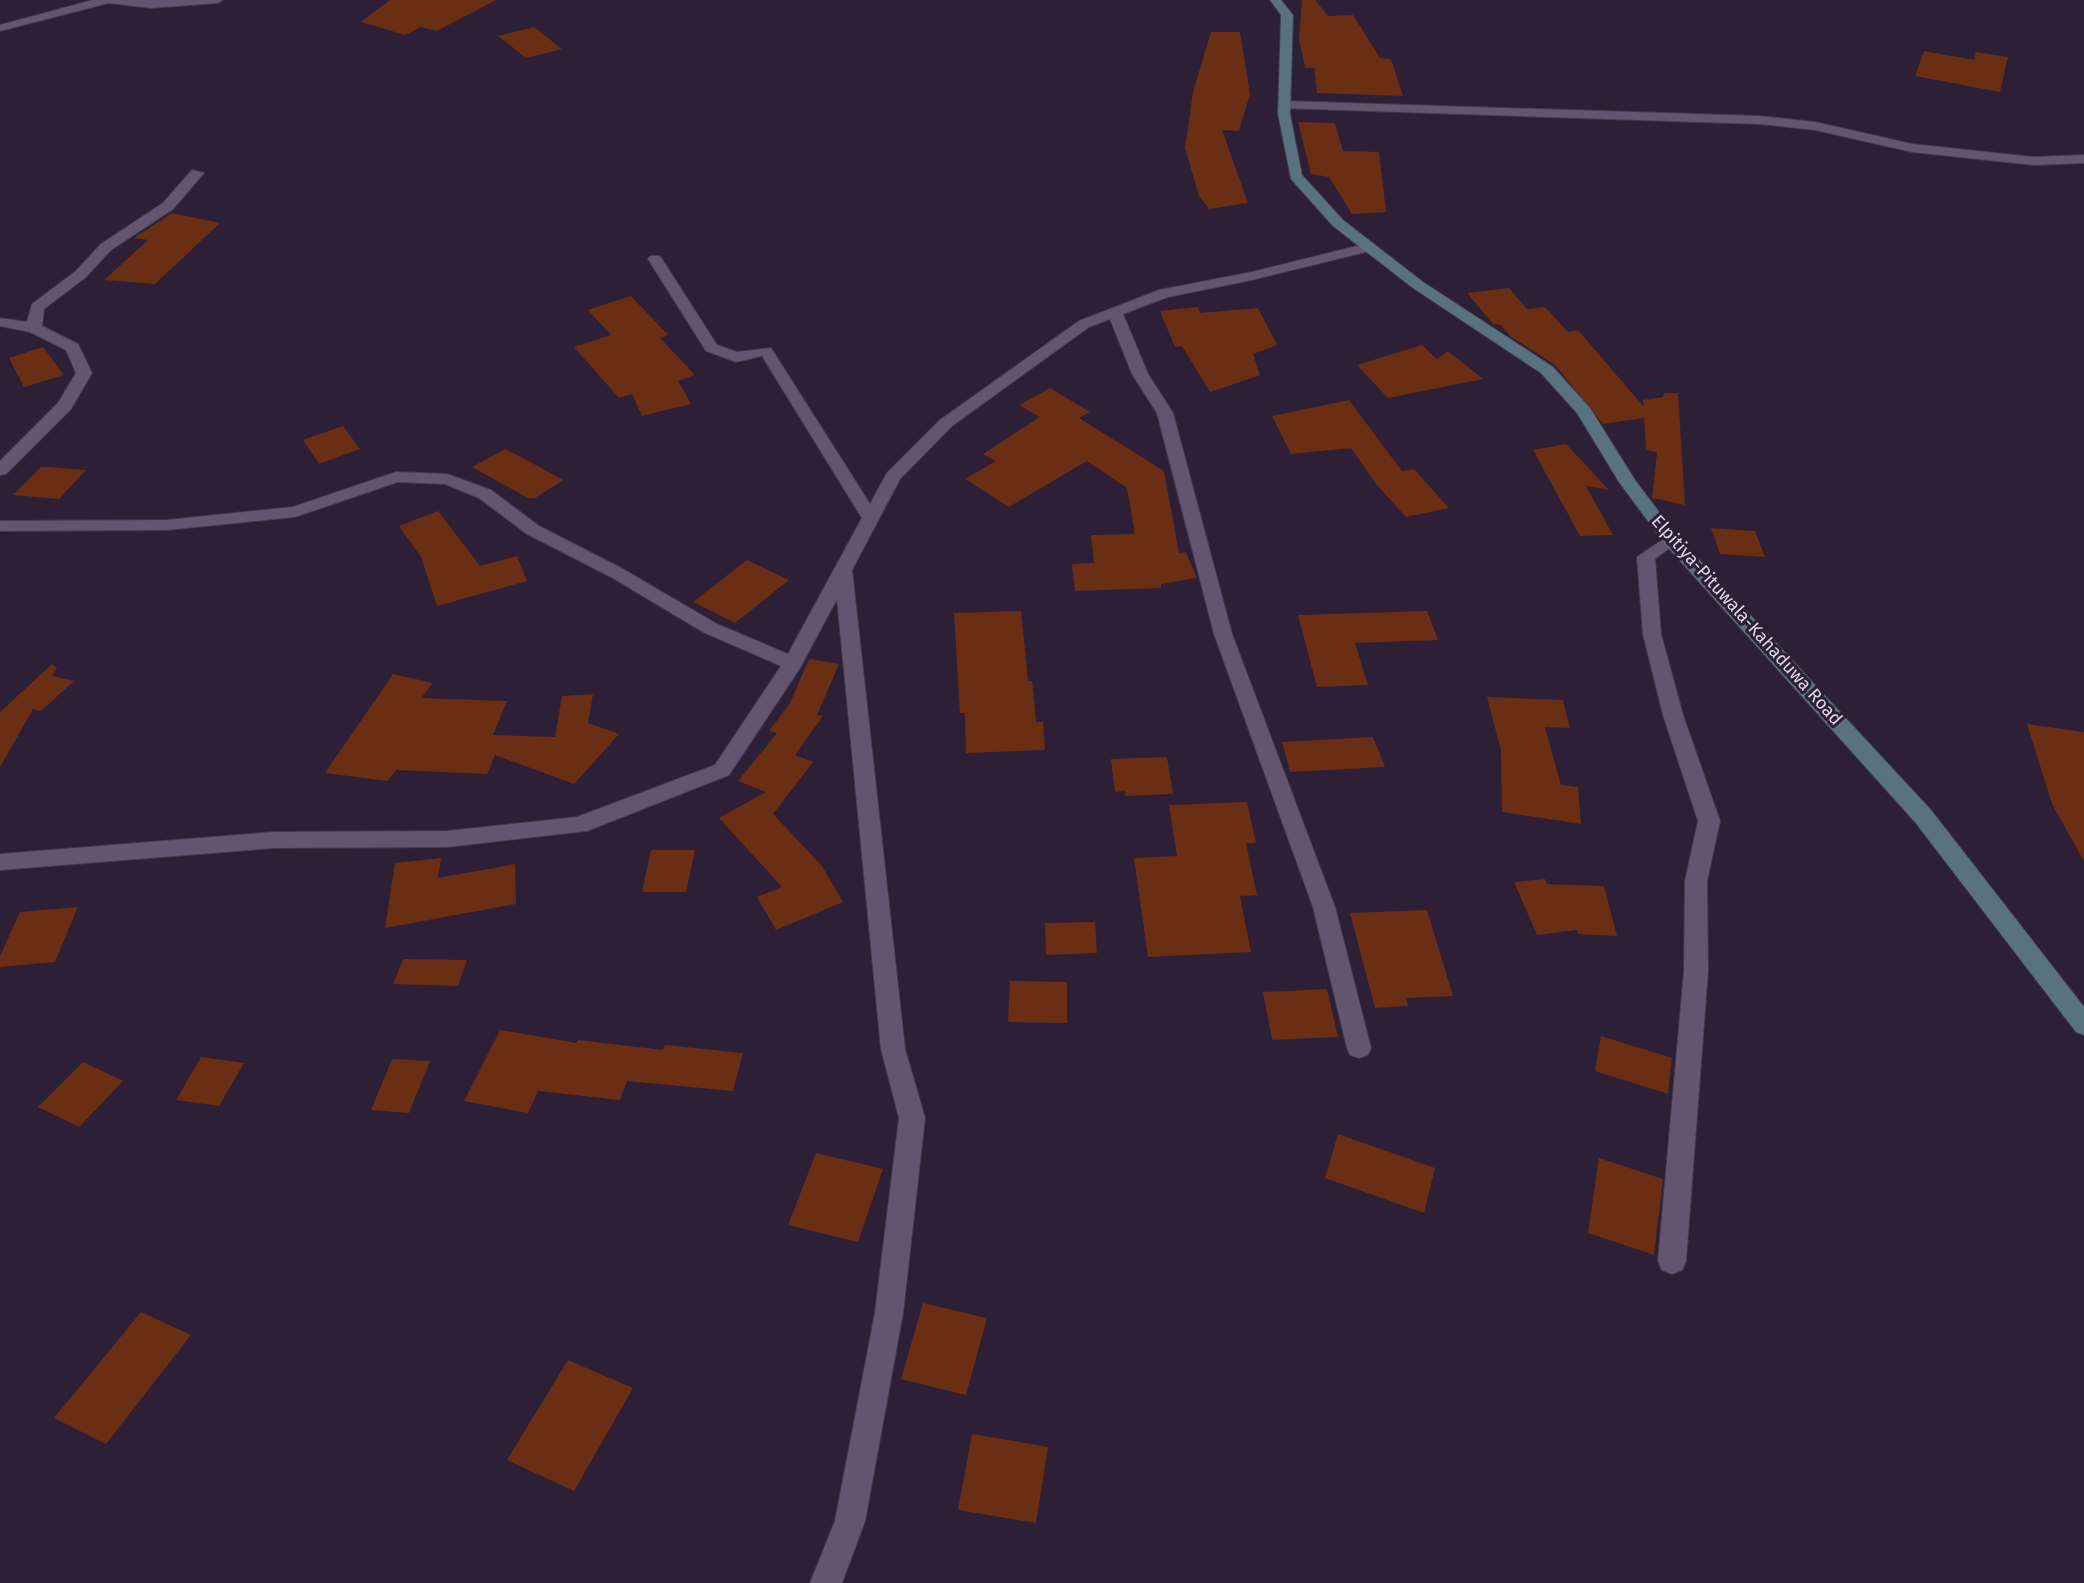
<svg xmlns="http://www.w3.org/2000/svg" width="2084" height="1583" font-family="'Fira Sans',sans-serif">
  <style>
    .building { fill: #6a2e14 }
    .lines { fill: none; stroke-linecap: round; stroke-linejoin: round }
    .street-casing { stroke: #44394d; stroke-width: 2 }
    .secondary-casing { stroke: #44394d; stroke-width: 2 }
    .street { fill: #63556f; fill-rule: evenodd }
    .secondary { fill: #58727f; fill-rule: evenodd }
    .labels { text-anchor: middle; dominant-baseline: central; stroke-width: 6; stroke-linejoin: round; paint-order: stroke }
    .street-label { font-size: 18px; fill: #ded6e5; stroke: #2c1f36 }
  </style>
  <rect width="100%" height="100%" fill="#2c1f36"/>
  <!-- building -->
  <path class="building" d="M390 0H496L437 31 421 27 405 35 361 22Z
    M1302 0H1315L1328 16 1353 15 1380 58 1391 59 1403 96 1317 93 1314 68H1305L1299 39Z
    M534 27 562 49 526 58 498 36Z
    M1211 32H1240L1250 94 1239 131 1222 130 1248 203 1209 209 1199 196 1185 148 1193 92Z
    M1924 51 1974 60 1976 52 2008 57 2000 92 1915 76Z
    M1298 122 1335 123 1343 151 1379 152 1386 212 1352 214 1329 177 1311 174Z
    M172 213 220 223 155 284 104 280 148 240 134 238Z
    M1509 288 1527 309 1545 307 1568 332 1578 330 1644 407 1643 400 1663 397 1664 393H1678L1685 505 1652 498 1657 452 1646 450 1644 418 1603 424 1555 365 1510 336 1501 325 1493 324 1467 293Z
    M631 296 668 335 660 338 695 375 678 381 691 404 642 416 632 394 619 398 574 347 611 335 588 310Z
    M1198 307 1200 313 1258 308 1277 345 1253 354 1260 375 1210 392 1182 346 1175 347 1160 311Z
    M1422 345 1437 359 1448 351 1483 379 1388 398 1357 365Z
    M43 347 64 375 24 387 9 358Z
    M1050 388 1090 412 1079 418 1164 471 1179 553 1186 552 1197 578 1161 584V588L1075 591 1072 564 1094 563 1091 535 1135 534 1127 488 1087 461 1009 507 965 479 996 461 983 454 1040 417 1019 405Z
    M1349 400 1402 471 1414 469 1449 508 1406 517 1376 484 1351 448 1291 454 1272 416Z
    M343 426 360 449 319 464 303 440Z
    M1566 444 1609 490 1586 486 1613 535 1580 536 1533 450Z
    M505 449 525 459 563 480 535 498H528L472 467Z
    M41 467H49L86 470 59 499 13 495Z
    M438 511 480 566 517 556 527 581 437 606 421 557 399 526Z
    M1711 528 1755 531 1765 557 1720 554Z
    M747 560 789 580 735 623 693 602Z
    M1021 611 1028 681H1032L1036 722H1043L1045 750 966 753 965 713H960L954 613Z
    M1427 611 1438 640 1355 643 1368 685 1317 687 1298 615Z
    M809 659 839 664 817 715 823 716 795 755 813 762 773 814 822 866 843 902 776 930 757 897 782 887 719 818 766 792 738 781 777 733 769 731 790 703Z
    M52 664 57 668 52 676 74 681 41 711 33 709 0 767V712Z
    M393 674 433 683 421 698 507 701 493 735 555 737 562 696 593 694 588 723 619 734 574 784 495 755 487 774 396 770 388 781 325 773Z
    M1487 697 1563 700 1570 728 1545 727 1561 785 1578 787 1581 824 1502 812 1501 750Z
    M2027 724 2084 732V861L2052 804Z
    M1373 737 1385 767 1290 772 1282 742Z
    M1167 757 1173 794 1126 796 1125 791 1115 792 1111 759Z
    M1247 802 1256 843H1246L1257 895 1240 896 1251 952 1148 957 1134 858 1177 856 1169 805Z
    M651 850H695L686 892H642Z
    M441 858 438 878 515 864 516 904 385 928 395 863Z
    M1545 879 1547 884 1604 886 1617 936 1578 934 1577 930 1537 935 1514 882Z
    M78 907 55 962 0 967V956L20 912Z
    M1427 910 1453 996 1406 998 1408 1006 1375 1008 1350 913Z
    M1095 922 1097 953 1046 955 1045 923Z
    M403 959 467 960 458 986 393 984Z
    M1010 981 1067 982V1023L1008 1022Z
    M1327 989 1338 1037 1272 1040 1263 992Z
    M500 1030 576 1043 578 1040 663 1050 665 1045 743 1053 733 1091 627 1081 620 1100 538 1091 528 1113 464 1101Z
    M1601 1036 1672 1058 1668 1094 1595 1071Z
    M201 1057 244 1063 219 1106 176 1100Z
    M392 1059 430 1061 409 1113 371 1110Z
    M83 1062 123 1081 79 1127 38 1107Z
    M1338 1134 1435 1168 1424 1213 1325 1178Z
    M816 1153 883 1169 858 1242 788 1225Z
    M1599 1158 1663 1179 1654 1255 1588 1233Z
    M923 1303 987 1318 966 1395 901 1379Z
    M141 1312 191 1335 106 1444 54 1418Z
    M568 1360 633 1388 574 1491 507 1460Z
    M972 1434 1048 1447 1036 1523 958 1510Z"/>
  <g class="lines">
    <defs>
      <path id="street" d="M93 0H223L218 3 151 8 109 3 0 31V25Z
        M1285 101 1759 116 1815 122 1912 144 2035 157 2084 155V163L2035 165 1912 152 1815 130 1759 124 1281 108 1279 105Z
        M192 170 204 173 173 209 111 250 86 277 44 309 42 326 78 344 92 373 71 409 6 474 0 475V461L58 403 76 373 66 350 30 332 0 326V318L27 322 32 304 76 271 101 244 163 203Z
        M1369 243 1374 244V250L1252 280 1168 297 1123 314 1148 374 1173 413 1232 634 1335 907 1371 1048 1368 1055 1359 1058 1350 1055 1347 1048 1313 907 1214 634 1157 413 1132 374 1110 319 1089 327 952 426 900 479 852 570 905 1049 925 1118 903 1313 865 1521 842 1583H810L835 1521 875 1313 899 1118 881 1049 837 599 800 668 729 775 587 831 447 847 274 848 0 870V854L274 832 447 831 577 817 715 765 781 666 703 632 611 577 527 534 479 498 445 484 398 482 295 517 167 530 0 531V521L167 520 293 507 396 472 447 474 491 490 539 526 623 569 717 624 788 654 862 518 762 356 736 362 706 351 648 259 650 256H660L717 345 737 352 771 348 870 504 887 473 940 420 1079 321 1159 290 1252 272Z
        M1671 534 1680 540 1655 559 1661 634 1683 715 1720 821 1707 881 1708 971 1686 1261 1682 1270 1672 1274 1662 1270 1658 1261 1684 971 1685 881 1698 821 1663 715 1643 634 1637 557Z"/>
      <path id="secondary" d="M1270 0H1281L1293 15 1290 114 1302 175 1343 220 1423 282 1553 367 1590 408 1635 480 1677 536 1931 810 2084 1007V1035L2076 1032 1915 822 1665 544 1619 482 1577 413 1541 373 1413 288 1333 226 1291 179 1278 114 1281 15Z"/>
    </defs>
    <!-- street casing -->
    <use href="#street" class="street-casing"/>
    <!-- secondary casing -->
    <use href="#secondary" class="secondary-casing"/>
    <!-- street -->
    <use href="#street" class="street"/>
    <!-- secondary -->
    <use href="#secondary" class="secondary"/>
  </g>
  <g class="labels">
    <!-- street labels -->
    <g class="street-label">
      <text transform="translate(1747 620) rotate(48)">Elpitiya-Pituwala-Kahaduwa Road</text>
    </g>
  </g>
</svg>
